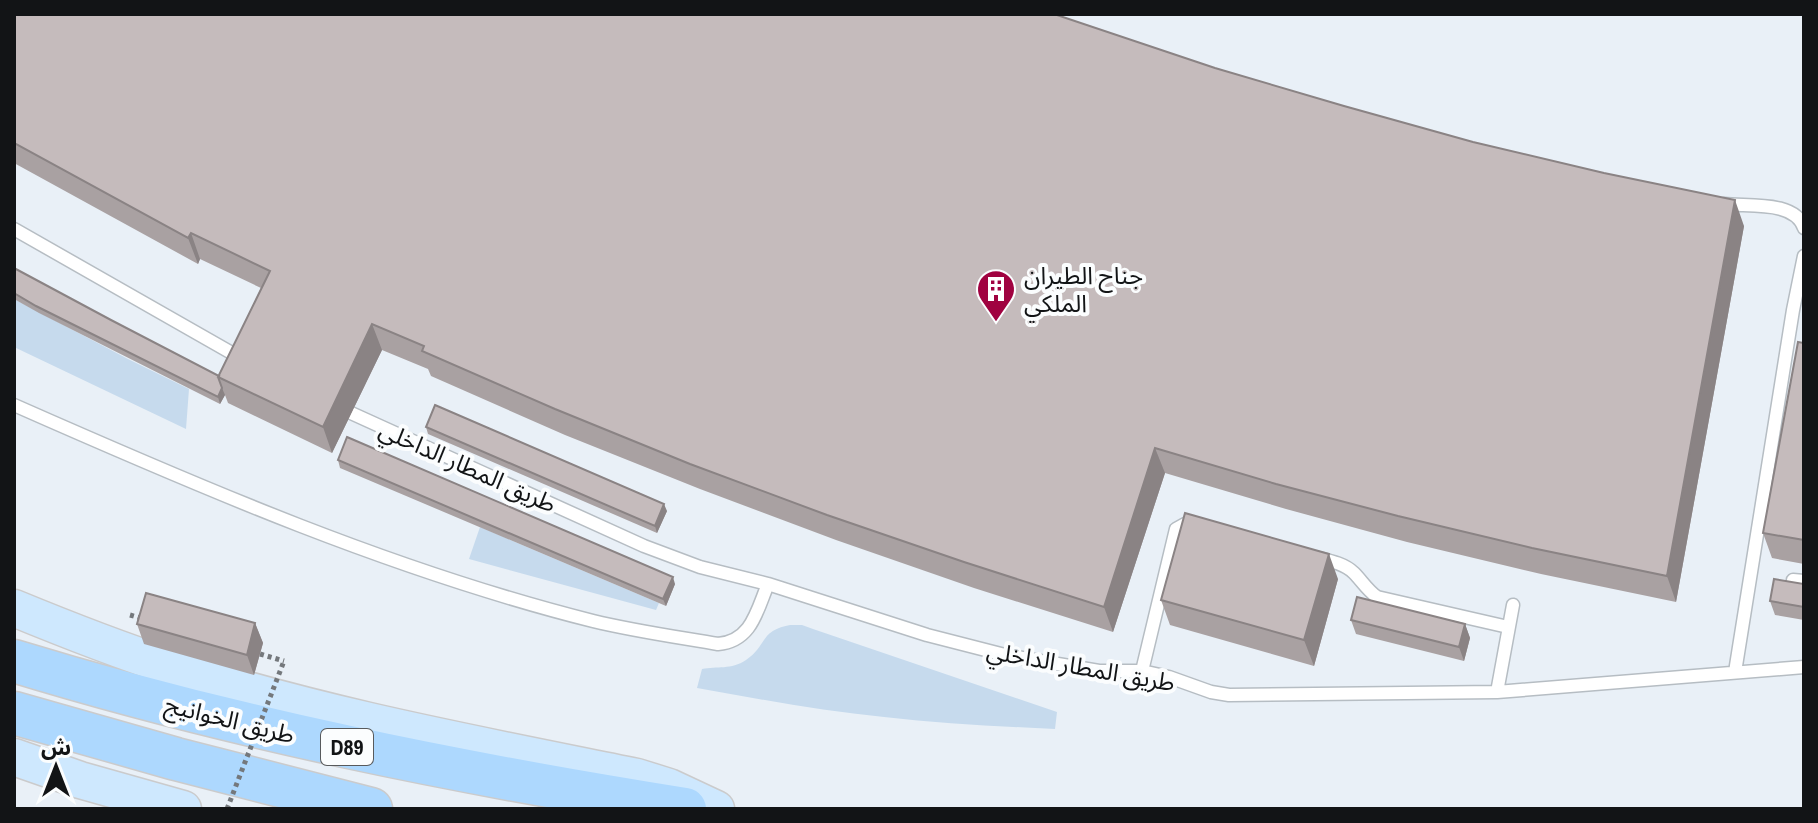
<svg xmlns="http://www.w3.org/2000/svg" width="1818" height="823" font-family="'Archivo Narrow','Noto Sans Arabic',sans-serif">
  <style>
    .green { fill: #c6daed }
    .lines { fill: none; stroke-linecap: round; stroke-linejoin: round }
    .lane-casing { stroke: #b6bdc3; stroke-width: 15 }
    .primary-casing { stroke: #cbcbcc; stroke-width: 39 }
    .highway-casing { stroke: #cbcbcc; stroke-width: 45 }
    .path { stroke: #74787c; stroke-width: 5; stroke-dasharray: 4 4; stroke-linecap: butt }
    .lane { stroke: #fff; stroke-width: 12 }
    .primary { stroke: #cee8fe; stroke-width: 36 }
    .highway { stroke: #add8fe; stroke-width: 42 }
    .path-bridge { stroke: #74787c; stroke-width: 5; stroke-dasharray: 4 4; stroke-linecap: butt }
    .wall { fill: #a9a1a2 }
    .shaded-wall { fill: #8a8384 }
    .building { fill: #c5bbbc; stroke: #8a8384; stroke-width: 2 }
    .labels { text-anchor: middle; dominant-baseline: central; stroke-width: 8; stroke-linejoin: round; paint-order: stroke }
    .shield { fill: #fbfdfe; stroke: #585a5c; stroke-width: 2 }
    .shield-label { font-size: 22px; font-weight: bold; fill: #121416 }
    .poi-label { font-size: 24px; fill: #121416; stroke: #fbfdfe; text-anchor: start }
    .street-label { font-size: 24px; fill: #121416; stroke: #fbfdfe }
  </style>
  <rect width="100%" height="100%" fill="#e9f0f7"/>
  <!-- green -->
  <path class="green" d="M14 299 128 359 189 389 186 429 14 347Z
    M480 527 659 603 656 610 469 559Z
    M790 625H802L813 629 1057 712 1055 729C998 726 941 724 884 717 822 711 759 699 697 688L702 669C717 666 731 670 746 660 768 645 759 631 790 625Z"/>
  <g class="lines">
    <defs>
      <path id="lane" d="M1724 204C1748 207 1795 200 1804 228
        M14 229 244 360
        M14 405C202 488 394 571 593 621 634 631 677 637 718 644 752 641 757 610 768 584
        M351 413 644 546 700 567 768 584 927 635 1005 655 1099 671H1142L1169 677 1211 692 1229 695 1497 692 1804 667
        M1318 558C1331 561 1345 564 1354 573 1362 581 1367 590 1377 597L1508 627
        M1793 580 1804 581
        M1142 671 1176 529 1185 524 1196 526
        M1735 672 1793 310 1804 256
        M1497 692 1513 605"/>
      <path id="primary" d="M14 608C65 629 116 649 168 666 321 716 480 745 637 777L669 787 716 809
        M14 757 80 780 183 809"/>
      <path id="highway" d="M14 661C233 728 459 773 685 809
        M14 713 176 759 371 809"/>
    </defs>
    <!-- lane casing -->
    <use href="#lane" class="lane-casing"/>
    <!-- primary casing -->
    <use href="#primary" class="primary-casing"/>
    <!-- highway casing -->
    <use href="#highway" class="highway-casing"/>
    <!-- path -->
    <path class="path" d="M130 615 144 619
      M260 654 284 661"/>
    <!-- lane -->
    <use href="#lane" class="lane"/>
    <!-- primary -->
    <use href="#primary" class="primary"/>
    <!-- highway -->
    <use href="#highway" class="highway"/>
    <!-- path-bridge -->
    <path class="path-bridge" d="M227 809 284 661"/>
  </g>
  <!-- wall -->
  <path class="wall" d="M14 14 1088 26 1215 68 1744 226 1676 602 1541 574 1407 542 1286 509 1165 473 1113 632 974 588 836 540 700 489 565 435 431 376 428 369 382 350 332 453 228 403 225 395 220 404 39 313 14 299V268L111 320 219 376 261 288 200 259 198 264 14 163Z
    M1804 343V564L1772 558 1763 533Z
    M426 427 667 511 657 533 428 434Z
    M338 460 675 584 666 606 340 468Z
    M1338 579 1314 666 1170 625 1161 600Z
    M1804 584V620L1775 615 1770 601Z
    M1351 620 1465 624 1470 638 1464 661 1356 634Z
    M255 623 263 643 254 675 144 644 137 624Z"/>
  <!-- shaded-wall -->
  <path class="shaded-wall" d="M1735 200 1744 226 1676 602 1667 576Z
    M191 233 200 259 198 264 188 238Z
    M372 324 382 350 332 453 323 427Z
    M222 388 225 395 220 404 218 397Z
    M1155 448 1165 473 1113 632 1104 607Z
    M664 504 667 511 657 533 655 526Z
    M1329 554 1338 579 1314 666 1304 640Z
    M673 577 675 584 666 606 663 599Z
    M255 623 263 643 254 675 247 655Z
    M1465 624 1470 638 1464 661 1459 647Z"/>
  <!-- building -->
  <path class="building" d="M14 14H1054L1215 68 1344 106 1473 142 1604 173 1735 200 1667 576 1532 548 1398 516 1276 484 1155 448 1104 607 964 562 827 515 690 464 555 409 422 351 424 346 372 324 323 427 218 377 270 271 191 233 188 238 14 143Z
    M14 268 111 320 219 376 218 377 222 388 218 397 36 306 14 293Z
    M1798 342 1804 343V540L1763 533Z
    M435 405 664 504 655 526 426 427Z
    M347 437 673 577 663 599 338 460Z
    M1185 513 1329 554 1304 640 1161 600Z
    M1774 579 1804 584V607L1770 601Z
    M146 593 255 623 247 655 137 624Z
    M1357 597 1465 624 1459 647 1351 620Z"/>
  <!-- icons -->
  <defs>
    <symbol id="building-pin" viewBox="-11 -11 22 30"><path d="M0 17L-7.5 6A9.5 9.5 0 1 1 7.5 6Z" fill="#a00240" stroke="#fbfdfe"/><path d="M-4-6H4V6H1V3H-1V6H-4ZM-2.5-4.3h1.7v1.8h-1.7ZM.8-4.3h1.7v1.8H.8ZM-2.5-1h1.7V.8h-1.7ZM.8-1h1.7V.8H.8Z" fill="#fff"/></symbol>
  </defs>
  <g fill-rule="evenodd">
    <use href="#building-pin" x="974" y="267" width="44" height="60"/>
  </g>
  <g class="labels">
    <!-- shield labels -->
    <rect class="shield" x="321" y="729" width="52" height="36" rx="6"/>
    <g class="shield-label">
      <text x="347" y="747">D89</text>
    </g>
    <!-- poi labels -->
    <g class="poi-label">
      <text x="1024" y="275">جناح الطيران<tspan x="1024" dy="28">الملكي</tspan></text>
    </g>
    <!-- street labels -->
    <g class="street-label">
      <text transform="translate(468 466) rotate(24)">طريق المطار الداخلي</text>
      <text transform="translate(1081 666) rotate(10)">طريق المطار الداخلي</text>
      <text transform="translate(230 719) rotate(14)">طريق الخوانيج</text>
    </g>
  </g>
  <!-- border -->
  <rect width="1818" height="823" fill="none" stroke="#121416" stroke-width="32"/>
  <!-- north arrow -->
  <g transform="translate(56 767)" stroke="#fbfdfe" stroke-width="6" paint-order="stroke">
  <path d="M0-6L14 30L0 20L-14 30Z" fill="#121416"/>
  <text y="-12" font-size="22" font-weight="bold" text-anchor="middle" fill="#121416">ش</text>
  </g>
</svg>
